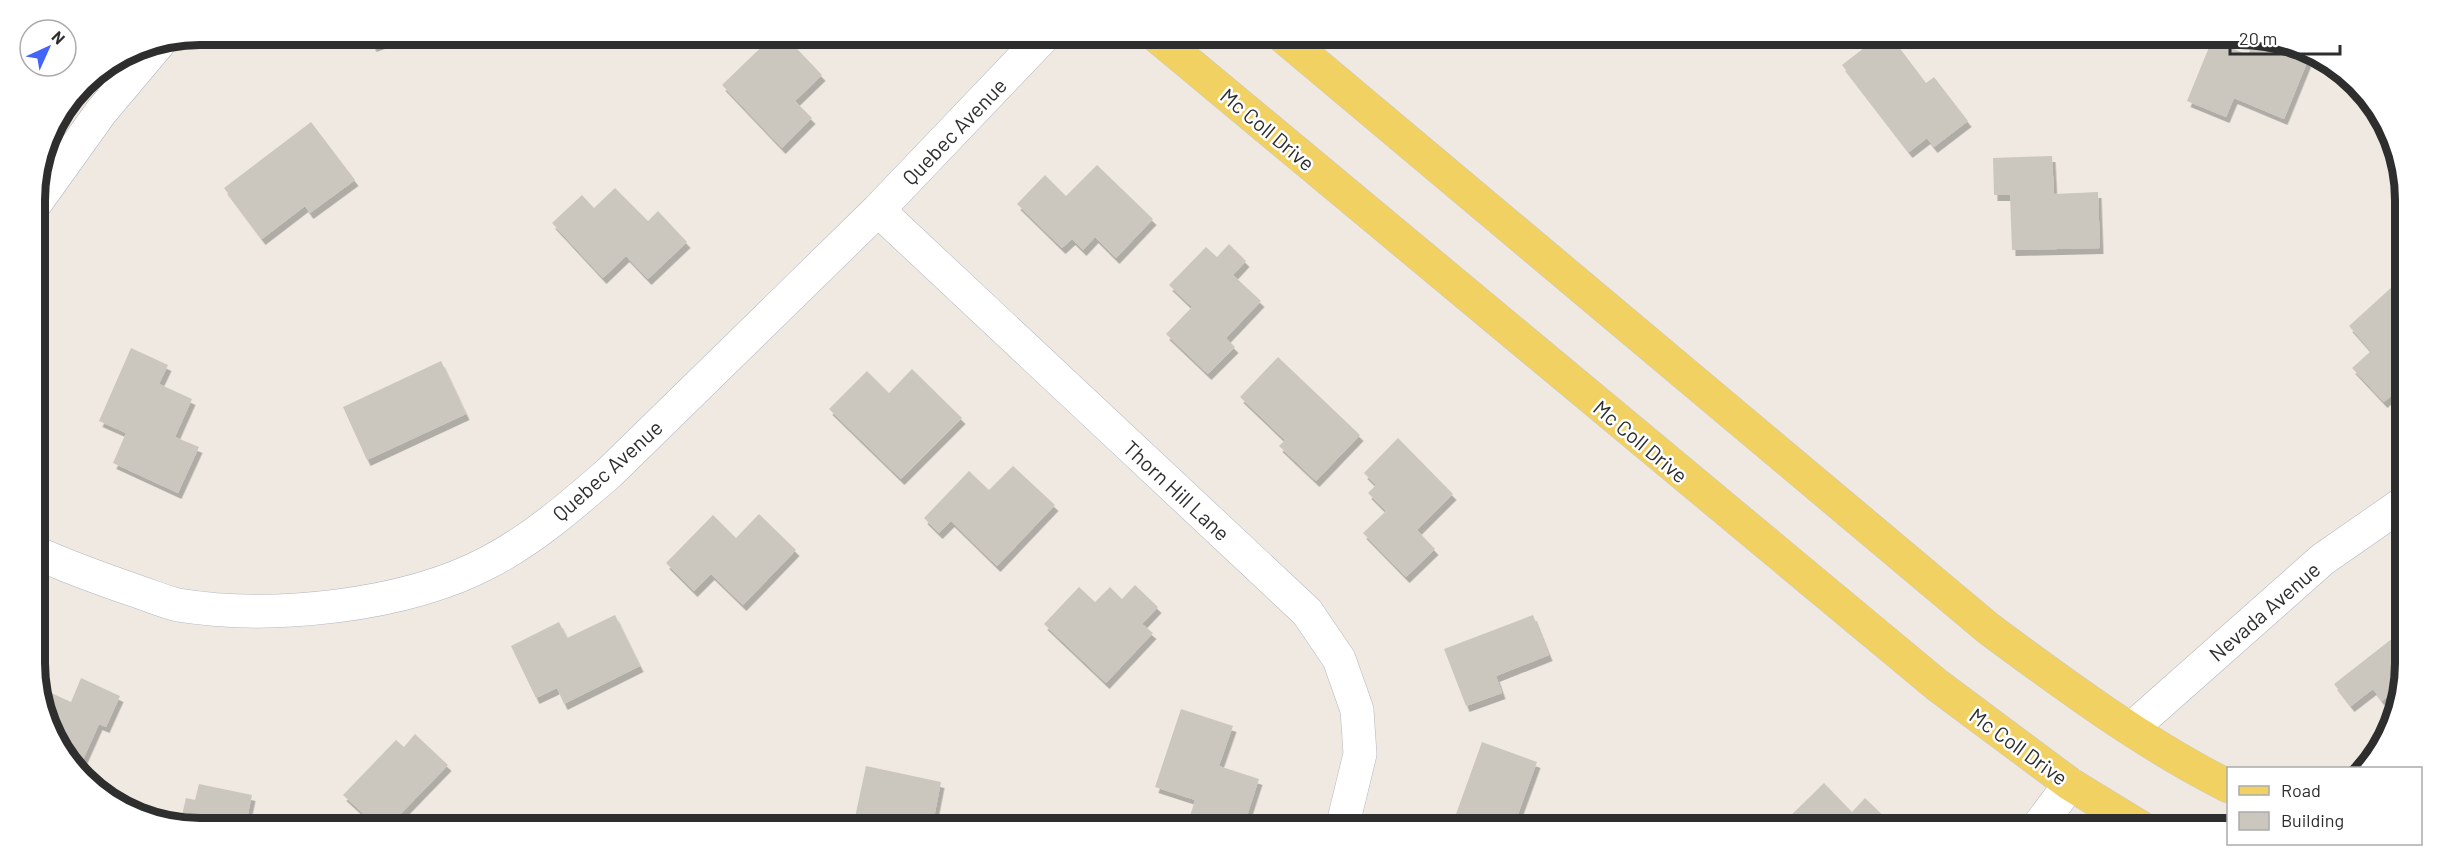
<svg xmlns="http://www.w3.org/2000/svg" width="2440" height="863" font-family="Barlow,sans-serif">
  <style>
    .building { fill: #cbc7bf; filter: url(#shadow) }
    .lines { fill: none; stroke-linecap: round; stroke-linejoin: round }
    .minor-casing { stroke: #b4b7c1; stroke-width: 34 }
    .major-casing { stroke: #c9c9c9; stroke-width: 34 }
    .minor { stroke: #fff; stroke-width: 33 }
    .major { stroke: #f2d163; stroke-width: 33 }
    .labels { text-anchor: middle; dominant-baseline: central; stroke-width: 5; stroke-linejoin: round; paint-order: stroke }
    .street-label { font-size: 21px; fill: #2e2e2e; stroke: #fff }
    .rim { fill: none; stroke: #2e2e2e; stroke-width: 8 }
  </style>
  <defs>
    <filter id="shadow"><feDropShadow dx="3.5" dy="6" stdDeviation="0" flood-color="#0004"/></filter>
  </defs>
  <rect width="100%" height="100%" fill="#efe9e1"/>
  <!-- building -->
  <path class="building" d="M368 34H404V35L373 46Z
    M775 34H783L822 75 795 101 812 118 782 148 722 85Z
    M1882 34H1889L1926 83 1934 77 1968 121 1934 147 1927 138 1909 152 1842 65Z
    M2256 37 2293 43 2310 55 2284 119 2234 98 2226 117 2187 101 2212 40 2248 55Z
    M311 122 355 180 310 213 305 206 262 239 224 188Z
    M2052 156 2054 194 2098 192 2100 248 2012 250 2010 195H1994L1993 158Z
    M1097 165 1153 219 1116 258 1095 237 1083 250 1072 239 1062 248 1017 204 1045 175 1066 196Z
    M615 188 648 221 658 211 687 242 648 279 626 256 603 278 552 223 582 195 594 208Z
    M1229 244 1246 261 1233 275 1261 301 1226 338 1235 347 1208 374 1166 334 1192 307 1169 285 1206 247 1217 257Z
    M2404 276 2405 383 2384 402 2352 368 2371 351 2349 326Z
    M131 348 168 365 159 384 192 399 175 437 199 447 178 493 113 463 126 433 99 421Z
    M1278 357 1360 435 1316 481 1279 446 1285 440 1240 397Z
    M441 361 466 414 367 460 343 407Z
    M912 369 962 418 901 479 829 409 867 371 889 393Z
    M1398 438 1453 494 1417 530 1435 549 1406 577 1363 533 1386 511 1368 493 1376 485 1364 473Z
    M1013 466 1055 505 997 566 951 521 939 533 924 518 969 471 989 490Z
    M759 514 796 550 743 605 711 574 694 591 666 563 713 515 736 538Z
    M1135 585 1158 607 1142 624 1153 633 1106 683 1044 624 1079 587 1095 602 1110 587 1122 599Z
    M615 615 640 666 564 704 557 688 536 698 511 646 559 622 567 638Z
    M1533 615 1549 655 1496 676 1502 693 1466 706 1444 649Z
    M2398 634 2405 644 2406 663 2400 698 2395 691 2382 701 2373 689 2351 706 2334 684Z
    M81 678 120 696 106 727 99 724 77 773 38 695V687L71 702Z
    M1181 709 1233 726 1219 766 1259 779 1243 828H1225L1190 816 1195 800 1155 787Z
    M415 734 448 765 387 828H379L343 795 396 740 404 747Z
    M1482 742 1537 762 1513 828H1451Z
    M866 766 941 782 932 828H887L854 822Z
    M1824 783 1852 812 1865 798 1896 828H1778Z
    M199 784 252 795 245 828H200L161 822 164 811 182 815 186 798 195 800Z"/>
  <g class="lines">
    <defs>
      <path id="minor" d="M35 204 101 112 159 43
        M878 210 1307 612 1339 659 1357 710 1360 754 1342 828
        M37 553C70 568 104 580 139 592 151 596 165 602 178 605 271 620 404 607 489 562 533 539 571 506 609 473L878 210 1046 34
        M2131 729 2323 559 2405 502
        M2037 828 2070 784"/>
      <path id="major" d="M1154 34 1937 685 2070 784 2142 828
        M1280 34 1989 629C2066 686 2143 743 2228 786"/>
    </defs>
    <!-- minor casing -->
    <use href="#minor" class="minor-casing"/>
    <!-- major casing -->
    <use href="#major" class="major-casing"/>
    <!-- minor -->
    <use href="#minor" class="minor"/>
    <!-- major -->
    <use href="#major" class="major"/>
  </g>
  <g class="labels">
    <!-- street labels -->
    <g class="street-label">
      <text transform="translate(1268 129) rotate(40)">Mc Coll Drive</text>
      <text transform="translate(954 131) rotate(-46)">Quebec Avenue</text>
      <text transform="translate(1641 441) rotate(40)">Mc Coll Drive</text>
      <text transform="translate(607 470) rotate(-42)">Quebec Avenue</text>
      <text transform="translate(1177 490) rotate(43)">Thorn Hill Lane</text>
      <text transform="translate(2264 611) rotate(-41)">Nevada Avenue</text>
      <text transform="translate(2019 746) rotate(36)">Mc Coll Drive</text>
    </g>
  </g>
  <!-- crop -->
  <path d="M0 0H2440V863H0ZM200 45H2240A155 155 0 0 1 2395 200V663A155 155 0 0 1 2240 818H200A155 155 0 0 1 45 663V200A155 155 0 0 1 200 45Z" fill="#fff" fill-rule="evenodd"/>
  <path class="rim" d="M200 45H2240A155 155 0 0 1 2395 200V663A155 155 0 0 1 2240 818H200A155 155 0 0 1 45 663V200A155 155 0 0 1 200 45Z"/>
  <!-- legend -->
  <rect x="2227" y="767" width="195" height="78" fill="#ffffff" stroke="#ababab" stroke-width="1.5"/>
  <rect x="2239" y="786" width="30" height="9" fill="#f2d163" stroke="#ababab" stroke-width="1.5"/>
  <text x="2281" y="797" font-size="18" fill="#2e2e2e">Road</text>
  <rect x="2239" y="812" width="30" height="18" fill="#cbc7bf" stroke="#ababab" stroke-width="1.5"/>
  <text x="2281" y="827" font-size="18" fill="#2e2e2e">Building</text>
  <!-- north arrow -->
  <g transform="translate(48 48) rotate(45)"><circle r="28" fill="#ffffff" stroke="#ababab" stroke-width="1.5"/>
  <path d="M0-4.5L10 22L0 15L-10 22Z" fill="#4264fb"/>
  <text y="-9" font-size="16" font-weight="bold" text-anchor="middle" fill="#2e2e2e">N</text>
  </g>
  <!-- scale -->
  <path d="M2230 45v9h110v-9" fill="none" stroke="#2e2e2e" stroke-width="3"/>
  <text x="2239" y="45" font-size="18" fill="#2e2e2e" stroke="#ffffff" stroke-width="4.5" paint-order="stroke">20 m</text>
</svg>
